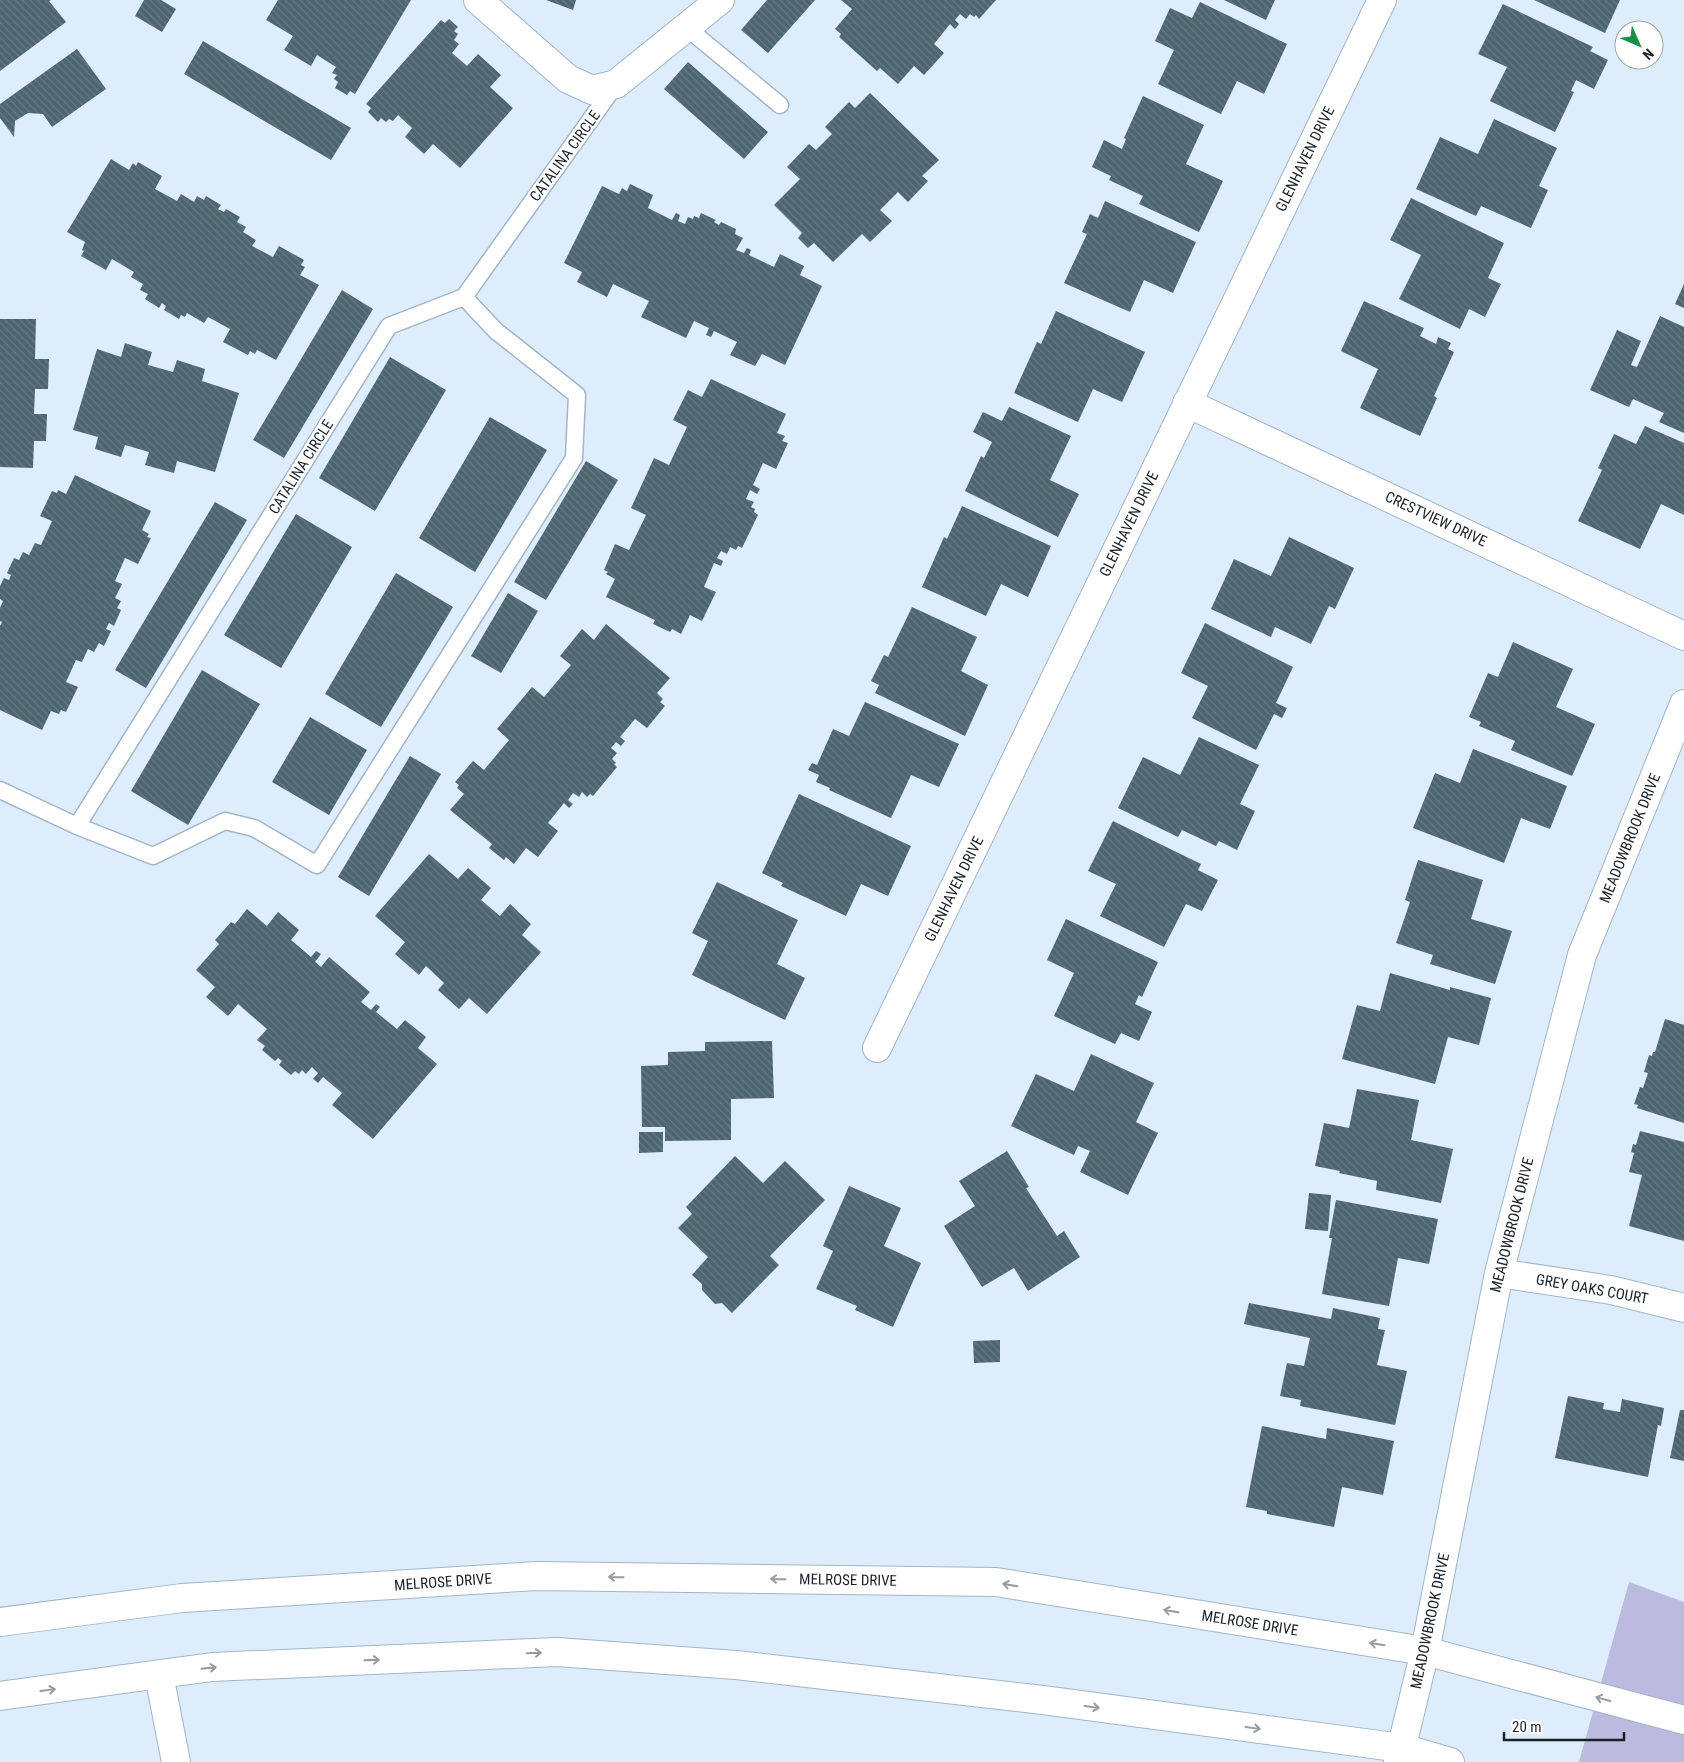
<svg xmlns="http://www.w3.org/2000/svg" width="1684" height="1762" font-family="'Roboto Condensed',sans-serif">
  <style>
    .green { fill: #bcbadf }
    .building { fill: url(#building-back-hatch) }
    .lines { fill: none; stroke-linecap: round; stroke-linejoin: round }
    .service-casing { stroke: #a2b5c7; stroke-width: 19 }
    .minor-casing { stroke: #a2b5c7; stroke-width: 30 }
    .secondary-casing { stroke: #a2b5c7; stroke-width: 30 }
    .service { stroke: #fff; stroke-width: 16 }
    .minor { stroke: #fff; stroke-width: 28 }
    .secondary { stroke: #fff; stroke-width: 28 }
    .oneway { stroke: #989b9e }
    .labels { text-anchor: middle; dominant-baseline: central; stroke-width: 5; stroke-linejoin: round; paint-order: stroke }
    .street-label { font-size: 15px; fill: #192027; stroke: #fff }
  </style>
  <defs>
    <pattern id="building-back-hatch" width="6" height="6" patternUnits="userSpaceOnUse" patternTransform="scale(1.25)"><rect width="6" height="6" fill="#4d6570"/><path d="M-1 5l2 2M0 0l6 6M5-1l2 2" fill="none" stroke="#687b84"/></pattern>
  </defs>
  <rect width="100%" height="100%" fill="#ddedfc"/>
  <!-- green -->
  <path class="green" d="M1629 1582 1684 1602V1762H1579Z"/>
  <!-- building -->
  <path class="building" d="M0 0H51L49 1 66 22 0 71Z
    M144 0H161L176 9 162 32 135 16Z
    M278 0H411L355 94 350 91 347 95 335 88 338 82 334 79 337 75 332 73 336 67 317 55 311 66 284 50 293 36 266 20Z
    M546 0H576L573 10Z
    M767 0H815L768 53 741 30Z
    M841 0H996L979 19 976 15 974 17 970 14 966 19 960 14 955 20 959 24 955 29 950 24 934 44 944 53 924 75 914 66 898 84 880 68 877 71 839 37 841 34 835 29 852 9Z
    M1224 0H1275L1266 20Z
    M1534 0H1620L1605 33Z
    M1200 2 1287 44 1264 94 1237 81 1221 114 1158 84 1174 50 1155 41 1170 8 1192 18Z
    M1503 4 1593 47 1590 51 1608 60 1594 89 1576 80 1571 91 1574 92 1555 132 1490 101 1507 67 1478 54Z
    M449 19 458 27 454 31 458 34 454 40 459 44 452 53 467 66 478 54 501 75 490 87 513 108 460 168 433 144 424 154 405 137 412 128 398 115 393 121 389 119 386 122 381 118 378 122 368 112 371 108 366 104 441 20 445 23Z
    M203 41 351 128 331 160 184 74Z
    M77 49 106 89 52 127 43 114 28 113 15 121 14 137 0 118V104Z
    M688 62 768 132 744 159 664 89Z
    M870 93 939 160 922 176 928 181 908 202 898 192 880 210 892 221 870 242 862 234 833 262 814 243 808 248 798 238 802 233 774 205 800 179 787 167 809 144 816 150 832 134 825 127 849 102 855 108Z
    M1143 96 1204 125 1186 164 1223 181 1199 232 1139 204 1143 196 1109 180 1111 176 1092 167 1104 140 1122 149 1126 139 1124 138Z
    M1494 119 1557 148 1539 186 1548 190 1531 228 1481 206 1476 216 1416 189 1440 137 1478 154Z
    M111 159 129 170 133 163 136 166 138 162 162 176 155 189 177 201 181 194 194 202 197 196 204 200 206 196 221 205 218 209 224 212 226 209 240 217 237 222 246 227 243 232 256 240 252 246 273 257 279 246 304 260 301 265 305 267 300 275 319 285 276 360 257 350 255 354 250 351 248 355 223 342 230 329 208 317 204 323 187 313 185 317 181 315 179 319 164 310 166 306 162 303 159 308 145 299 148 294 140 290 143 284 131 277 134 272 112 259 106 270 81 256 84 251 82 250 85 242 67 232Z
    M630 184 653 195 648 208 672 220 676 213 680 215 678 221 685 224 688 217 693 219 694 216 699 218 701 213 716 220 714 222 719 225 721 222 736 229 735 234 743 238 736 250 744 253 747 248 751 250 749 255 774 267 780 254 804 266 800 275 822 286 785 365 762 354 755 366 730 355 737 342 714 331 711 337 706 335 709 328 694 321 686 338 641 317 649 301 613 284 607 297 577 282 582 272 564 263 602 186 619 194 622 188 627 191Z
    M1411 198 1504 243 1488 278 1501 284 1485 317 1469 309 1460 329 1399 299 1421 255 1390 240Z
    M1105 201 1196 242 1173 293 1144 280 1130 312 1064 283 1087 234 1082 232 1090 214 1098 218Z
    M1684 284V308L1675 304Z
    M342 290 373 309 284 458 253 440Z
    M1364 301 1424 328 1420 336 1436 344 1438 337 1451 343 1448 349 1454 352 1434 396 1437 398 1420 436 1360 408 1378 369 1341 351Z
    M1056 311 1145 352 1122 402 1093 389 1078 422 1014 393 1037 342 1041 344Z
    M1660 316 1684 327V433L1659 422 1664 413 1633 399 1629 407 1590 390 1617 330 1641 341 1631 365 1637 367Z
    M0 319H36L35 359H49L48 389H35L34 414H47L46 441H34L33 468 0 467Z
    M125 343 152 352 148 365 173 372 177 360 205 369 202 381 239 393 215 472 177 461 174 473 145 465 149 452 125 445 121 457 95 449 98 437 73 430 97 349 121 357Z
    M390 357 446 390 375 511 319 478Z
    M711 379 786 414 777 433 785 436 782 441 788 443 776 469 763 463 753 485 760 489 757 494 750 490 746 499 754 502 751 507 755 509 754 512 758 515 742 548 738 546 736 550 730 547 727 554 721 551 717 558 723 561 721 566 714 563 704 587 716 592 702 621 690 615 681 634 672 629 670 632 653 624 655 620 606 597 615 579 606 574 608 572 604 570 615 544 629 550 646 515 631 508 654 458 669 465 687 427 673 420 688 390 702 397Z
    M1009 407 1071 436 1050 480 1079 494 1058 537 965 491 981 456 984 458 992 442 973 432 983 412 1002 421Z
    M490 417 547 450 475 572 419 538Z
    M1645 426 1684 443V515L1661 504 1640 549 1578 521 1602 470 1598 468 1614 434 1636 444Z
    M586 461 618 480 546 600 514 582Z
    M75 475 151 511 142 530 149 534 147 537 151 538 138 564 125 558 115 581 122 584 115 598 121 601 117 608 121 610 114 626 109 623 106 629 111 631 104 646 99 643 94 652 88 649 82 662 76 660 66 682 78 687 66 712 61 710 59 714 51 711 42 730 0 710V626L2 622 0 621V608L3 601 0 599V586L4 578 9 580 11 575 7 573 14 558 19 560 23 552 29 555 35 543 41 545 52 521 40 516 52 491 57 493 58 490 66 494Z
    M215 502 247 520 146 688 115 670Z
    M962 506 1051 546 1028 597 1001 584 986 616 922 587 944 537 947 539Z
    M296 514 352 547 281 668 224 635Z
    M1289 537 1354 568 1335 609 1329 606 1311 644 1275 627 1271 637 1211 609 1234 559 1271 576Z
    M396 573 453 607 381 727 325 694Z
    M508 593 538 611 501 673 471 656Z
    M912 607 977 637 961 671 988 685 965 736 875 693 879 685 871 681 884 655 888 657Z
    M1205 623 1293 667 1276 703 1287 708 1282 718 1274 714 1256 750 1192 718 1208 686 1181 673Z
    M606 624 670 678 657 693 663 699 660 702 665 706 647 728 635 719 620 737 625 741 621 746 616 742 611 748 617 753 612 759 616 763 614 764 617 767 593 796 590 794 587 797 582 792 579 797 573 793 568 800 573 804 569 808 564 803 548 823 558 831 538 857 526 848 514 864 506 857 504 860 489 848 492 844 450 810 464 794 457 788 459 785 455 782 473 761 484 770 509 740 497 729 532 687 544 697 571 665 560 656 582 629 594 640Z
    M1513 642 1573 669 1556 707 1595 724 1572 776 1511 750 1515 741 1479 726 1481 722 1469 717 1488 673 1498 677Z
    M202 670 260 704 188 825 131 791Z
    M865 702 959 744 939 787 911 775 891 818 829 790 830 788 816 782 819 775 808 770 812 763 817 765 833 729 849 736Z
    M310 717 367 750 329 815 272 782Z
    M1199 737 1259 765 1240 804 1255 811 1237 850 1219 841 1216 846 1182 830 1178 837 1118 808 1143 757 1180 775Z
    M1473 749 1567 786 1550 829 1521 818 1504 863 1413 828 1435 773 1460 783Z
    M410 756 441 774 369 896 338 877Z
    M799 794 911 846 888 896 861 884 846 916 781 886 783 883 762 873Z
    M1113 821 1201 864 1198 870 1218 880 1202 911 1186 904 1164 947 1100 916 1116 884 1088 871Z
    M429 854 458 879 468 868 491 888 481 900 500 916 510 904 531 924 522 935 541 952 487 1014 469 998 459 1009 438 990 444 983 426 966 419 975 395 954 405 942 375 916Z
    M1418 860 1483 880 1471 919 1512 931 1495 984 1430 964 1433 955 1396 943 1410 902 1405 900Z
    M717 882 798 920 777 964 805 978 785 1020 692 975 708 941 692 933Z
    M247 909 267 926 278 912 299 930 291 940 311 957 316 951 321 954 315 962 321 967 329 957 370 992 361 1002 371 1010 376 1004 380 1007 376 1012 397 1029 405 1020 426 1037 418 1048 437 1064 373 1139 332 1105 342 1093 323 1077 318 1083 313 1079 318 1073 312 1067 306 1074 302 1070 299 1074 295 1071 291 1075 279 1065 282 1061 278 1058 275 1061 262 1050 265 1046 257 1040 267 1029 238 1004 228 1016 206 997 215 987 196 970 219 944 215 940 231 922 235 924Z
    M1066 919 1158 962 1142 997 1139 995 1135 1004 1152 1012 1139 1041 1121 1033 1115 1044 1054 1016 1074 973 1047 960Z
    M1390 973 1450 990V987L1491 998 1479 1045 1448 1037 1435 1084 1342 1059 1357 1005 1380 1011Z
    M1665 1019 1684 1025V1123L1637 1108 1638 1105 1634 1104 1640 1087 1643 1088 1648 1073 1644 1072 1649 1055 1652 1056 1653 1052H1655Z
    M772 1041 774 1098 731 1099V1140L665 1141V1127H642L641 1066 668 1065V1052L705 1051V1042Z
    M1091 1054 1154 1083 1136 1122 1158 1133 1128 1195 1080 1172 1090 1151 1078 1146 1074 1155 1011 1126 1036 1074 1074 1091Z
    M1357 1089 1419 1100 1411 1140 1453 1149 1441 1203 1376 1190 1377 1181 1339 1173 1340 1171 1315 1166 1324 1123 1349 1128Z
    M1640 1131 1684 1142V1241L1629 1226 1642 1175 1629 1172 1634 1153 1631 1152 1633 1144 1636 1145Z
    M639 1132H663V1152L639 1153Z
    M1007 1151 1029 1187 1026 1188 1057 1236 1064 1231 1080 1257 1028 1291 1014 1268 982 1287 944 1226 975 1206 959 1181Z
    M735 1156 763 1183 785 1161 825 1200 770 1256 779 1265 732 1313 722 1303 715 1304 702 1290V1284L692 1275 708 1257 678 1228 692 1214 686 1207Z
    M849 1186 901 1208 884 1246 921 1263 893 1327 855 1310 857 1306 816 1289 833 1251 823 1246Z
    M1309 1193 1331 1195 1328 1231 1305 1229Z
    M1336 1200 1438 1219 1429 1264 1398 1258 1389 1306 1322 1294 1332 1238H1329Z
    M1249 1303 1331 1319 1333 1308 1380 1318 1378 1329 1385 1330 1377 1365 1407 1371 1395 1425 1300 1406 1301 1400 1280 1396 1287 1363 1304 1366 1310 1338 1244 1324Z
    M1000 1340V1362L974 1363 973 1341Z
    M1568 1396 1604 1403 1603 1409 1620 1412 1622 1399 1664 1408 1661 1426 1658 1425 1648 1477 1555 1458Z
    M1680 1410H1684V1461L1670 1458Z
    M1262 1426 1326 1439 1327 1428 1394 1441 1383 1495 1342 1487 1334 1527 1267 1514V1511L1246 1507Z"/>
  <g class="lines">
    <defs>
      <path id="service" d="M686 27 780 105
        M0 790 77 826 389 326 464 297 616 84
        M77 826 153 856 225 821 254 828 317 865 574 458 577 395 496 331 464 297"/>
      <path id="minor" d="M478 0 568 79 592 90 616 84 720 0
        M1187 403 1684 636
        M877 1048 1382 0
        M1499 1273 1611 1290 1684 1308
        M159 1675 176 1762
        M1398 1762 1425 1651 1499 1273 1582 955 1684 704"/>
      <path id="secondary" d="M0 1622 182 1598 537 1576 996 1582 1425 1651 1684 1720
        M0 1696 212 1667 557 1652 736 1665 1043 1700 1402 1748 1450 1762"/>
    </defs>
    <!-- service casing -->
    <use href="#service" class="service-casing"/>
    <!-- minor casing -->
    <use href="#minor" class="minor-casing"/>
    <!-- secondary casing -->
    <use href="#secondary" class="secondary-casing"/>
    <!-- service -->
    <use href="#service" class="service"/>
    <!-- minor -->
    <use href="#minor" class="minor"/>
    <!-- secondary -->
    <use href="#secondary" class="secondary"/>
  </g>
  <!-- one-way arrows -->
  <defs><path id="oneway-shaft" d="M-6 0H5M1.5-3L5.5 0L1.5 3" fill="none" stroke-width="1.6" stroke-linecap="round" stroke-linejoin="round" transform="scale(1.25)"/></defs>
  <g class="oneway">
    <use href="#oneway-shaft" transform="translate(616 1577) rotate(-179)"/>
    <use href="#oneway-shaft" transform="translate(778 1579) rotate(-179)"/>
    <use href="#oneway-shaft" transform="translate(1010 1585) rotate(-171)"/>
    <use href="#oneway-shaft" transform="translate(1171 1611) rotate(-171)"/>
    <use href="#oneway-shaft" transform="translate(1377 1644) rotate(-171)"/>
    <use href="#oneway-shaft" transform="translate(534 1653) rotate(-2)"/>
    <use href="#oneway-shaft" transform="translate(372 1660) rotate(-2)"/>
    <use href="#oneway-shaft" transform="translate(209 1668) rotate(-6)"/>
    <use href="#oneway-shaft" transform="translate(48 1690) rotate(-8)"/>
    <use href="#oneway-shaft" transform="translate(1603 1699) rotate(-165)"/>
    <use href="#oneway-shaft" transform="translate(1092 1707) rotate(8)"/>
    <use href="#oneway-shaft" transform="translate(1253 1728) rotate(8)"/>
  </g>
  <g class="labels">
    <!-- street labels -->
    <g class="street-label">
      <text transform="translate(565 156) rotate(-54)">CATALINA CIRCLE</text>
      <text transform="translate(1305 159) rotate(-64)">GLENHAVEN DRIVE</text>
      <text transform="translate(301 467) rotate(-58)">CATALINA CIRCLE</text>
      <text transform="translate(1436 519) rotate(25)">CRESTVIEW DRIVE</text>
      <text transform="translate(1129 524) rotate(-64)">GLENHAVEN DRIVE</text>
      <text transform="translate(1630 838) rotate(-68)">MEADOWBROOK DRIVE</text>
      <text transform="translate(954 889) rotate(-64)">GLENHAVEN DRIVE</text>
      <text transform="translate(1512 1225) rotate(-76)">MEADOWBROOK DRIVE</text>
      <text transform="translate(1592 1289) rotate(10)">GREY OAKS COURT</text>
      <text transform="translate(848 1580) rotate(1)">MELROSE DRIVE</text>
      <text transform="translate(443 1582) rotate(-4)">MELROSE DRIVE</text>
      <text transform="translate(1430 1621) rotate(-78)">MEADOWBROOK DRIVE</text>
      <text transform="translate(1250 1623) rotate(9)">MELROSE DRIVE</text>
    </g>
  </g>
  <!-- north arrow -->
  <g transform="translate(1639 45) rotate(135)"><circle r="24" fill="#ffffff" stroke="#a3a6a9"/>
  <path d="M0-4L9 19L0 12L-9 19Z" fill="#1b8e47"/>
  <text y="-8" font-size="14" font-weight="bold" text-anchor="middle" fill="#192027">N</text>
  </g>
  <!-- scale -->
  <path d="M1504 1732v8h120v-8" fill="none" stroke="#192027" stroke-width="2.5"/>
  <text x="1512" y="1732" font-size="15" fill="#192027" stroke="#ffffff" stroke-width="4" paint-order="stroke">20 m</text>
</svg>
